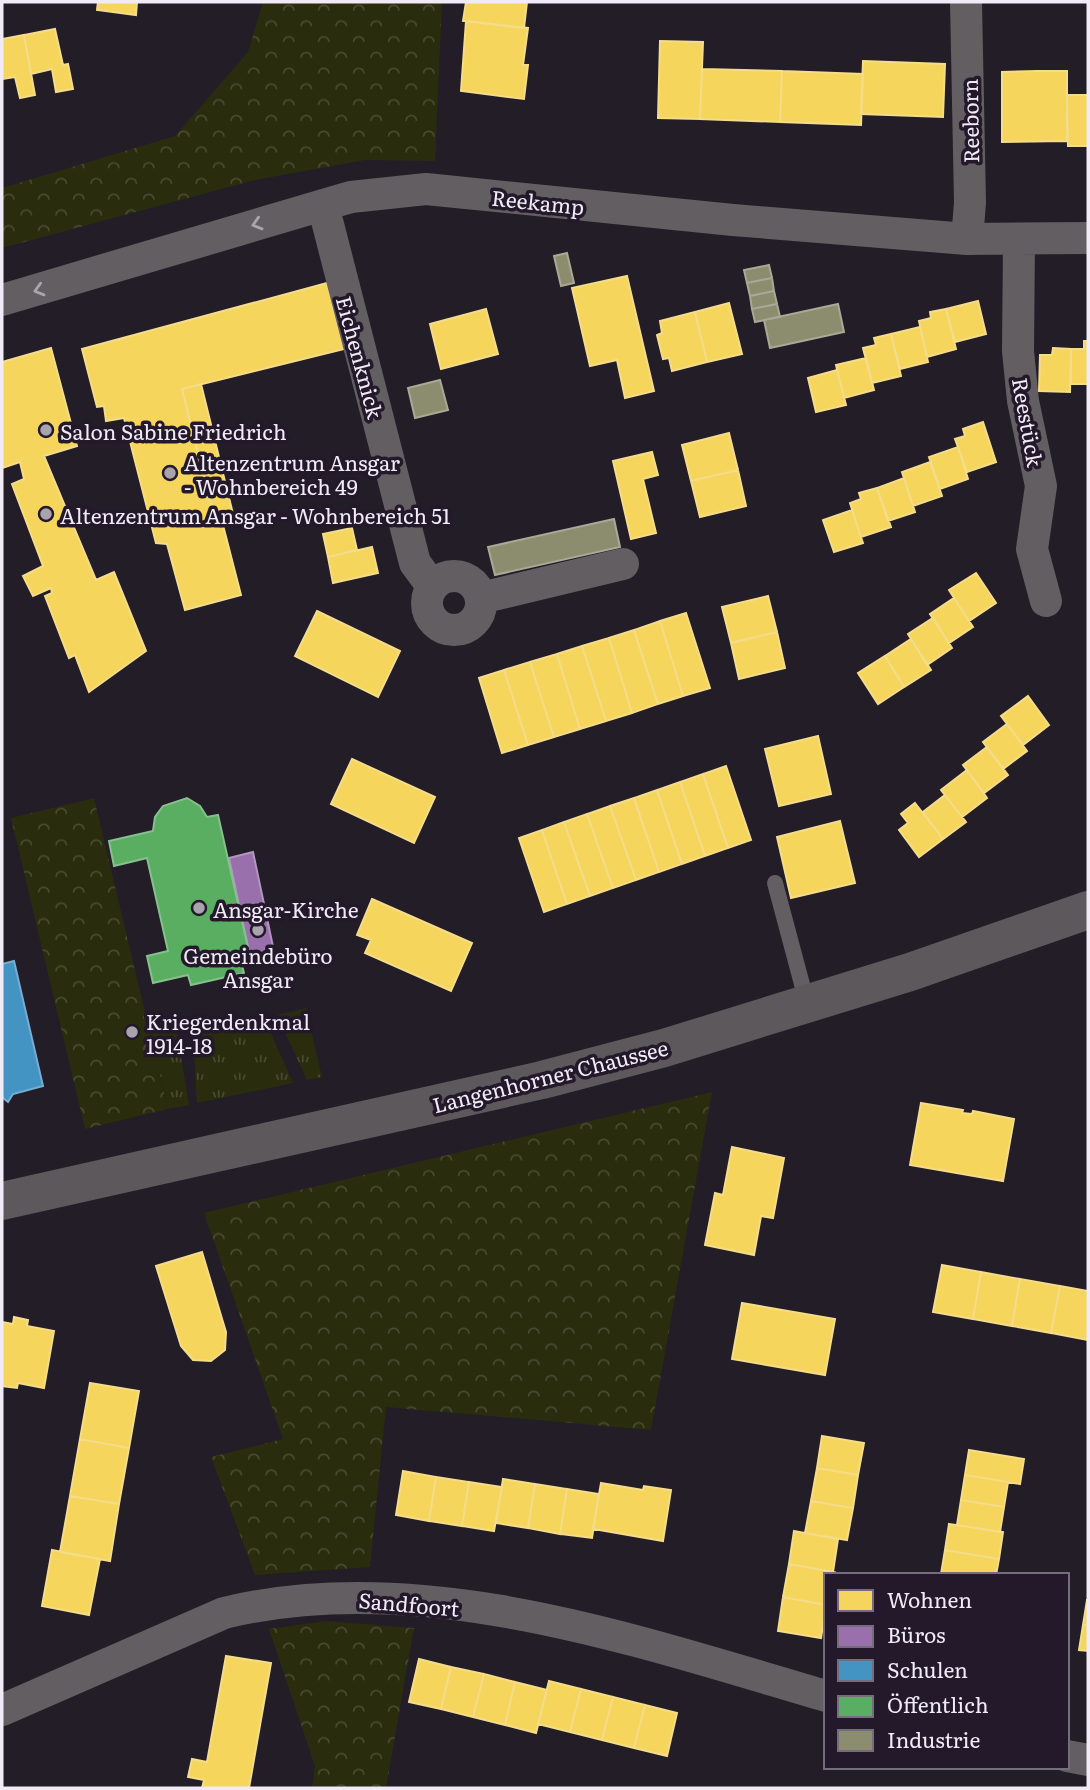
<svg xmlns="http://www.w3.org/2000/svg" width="1090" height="1790" font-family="Literata,serif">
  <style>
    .grass { fill: url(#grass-tufts) }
    .park { fill: url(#park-crowns) }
    .homes { fill: #f6d55c; stroke: #f4dc8a; stroke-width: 2 }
    .offices { fill: #9970ab; stroke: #b395c2; stroke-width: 2 }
    .schools { fill: #4393c3; stroke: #77add3; stroke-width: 2 }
    .public { fill: #5aae61; stroke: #87c08e; stroke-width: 2 }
    .industry { fill: #8c8c6e; stroke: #aaa897; stroke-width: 2 }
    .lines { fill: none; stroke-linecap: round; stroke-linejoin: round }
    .service { stroke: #635e61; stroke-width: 16 }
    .minor { stroke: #635e61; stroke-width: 32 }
    .secondary { stroke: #5d585b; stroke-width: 38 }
    .oneway { stroke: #aaa4ac }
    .poi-dot { fill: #a9a3ae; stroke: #23192b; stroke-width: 2.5 }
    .labels { text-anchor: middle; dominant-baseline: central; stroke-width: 7; stroke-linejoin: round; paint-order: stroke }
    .street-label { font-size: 21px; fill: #f1ebf7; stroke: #23192b }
    .poi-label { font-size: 21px; fill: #f1ebf7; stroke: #23192b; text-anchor: start }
  </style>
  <defs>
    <pattern id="grass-tufts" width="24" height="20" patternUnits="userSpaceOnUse" patternTransform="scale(1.75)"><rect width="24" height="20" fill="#292c0d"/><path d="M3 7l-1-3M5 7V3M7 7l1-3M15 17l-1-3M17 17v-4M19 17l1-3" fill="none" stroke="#484b31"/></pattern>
    <pattern id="park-crowns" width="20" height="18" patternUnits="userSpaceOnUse" patternTransform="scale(1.75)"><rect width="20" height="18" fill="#292c0d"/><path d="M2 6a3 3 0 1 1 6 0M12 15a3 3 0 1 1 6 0" fill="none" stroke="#484b31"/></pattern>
  </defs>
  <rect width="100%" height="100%" fill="#221d27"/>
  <!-- grass -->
  <path class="grass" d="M306 1008 322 1077 307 1080 277 1015Z
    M264 1018 293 1083 197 1103 193 1034Z
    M175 1020 189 1105 168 1109 148 1025Z"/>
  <!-- park -->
  <path class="park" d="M263 2H442L435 161 365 160 255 180 2 248V188L175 136 248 52Z
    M94 798 168 1109 85 1129 11 818Z
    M712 1092 651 1430 386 1407 370 1567 255 1575 211 1457 283 1439 204 1213Z
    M326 1621 414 1628 386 1788H312L315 1766 269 1629Z"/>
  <!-- homes -->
  <path class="homes" d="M98 2H137L136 15 97 10Z
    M466 2H527L524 28 463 21Z
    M466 21 528 28 523 65H528L524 99 461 91Z
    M55 29 63 65 68 64 73 89 56 92 52 69 31 74 24 35Z
    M24 35 35 95 20 98 15 77 2 79V39Z
    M660 41 703 42 700 119 658 118Z
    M863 61 945 64 943 117 861 114Z
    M702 69 782 71 780 122 700 119Z
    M782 71 863 74 861 125 780 122Z
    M1037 71H1067V141L1002 142V72Z
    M1067 95H1088V146H1068Z
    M627 276 654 391 625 398 617 360 590 366 572 288Z
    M327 283 344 349 182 389 216 526 223 525 241 595 185 610 167 544 156 543 124 418 106 421 104 406 97 407 82 349Z
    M978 301 986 334 955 342 946 309Z
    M729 303 742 354 707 362 695 312Z
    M486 309 498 354 441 369 430 324Z
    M946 309 956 349 927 357 919 321 931 318 930 312Z
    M695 312 707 362 672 371 669 358 663 359 657 335 662 333 660 321Z
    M920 327 928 362 900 369 891 334Z
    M891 334 901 376 872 383 863 348 876 345 874 338Z
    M1084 341H1088V384H1071V349H1084Z
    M51 348 77 446 44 456 96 580 114 572 146 651 89 692 75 655 69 658 45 596 52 593 51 588 33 596 23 576 43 566 12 484 24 479 20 462 2 468V362Z
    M1053 348 1071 349 1070 392 1039 391 1040 355H1052Z
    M866 358 874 390 844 398 836 365Z
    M837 370 846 405 816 412 808 378Z
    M201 384 235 522 216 526 182 389Z
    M983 422 996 462 967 472 955 439 965 436 963 429Z
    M729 433 738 470 691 481 682 445Z
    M958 447 968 479 940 489 929 457Z
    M652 452 658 475 643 479 656 533 631 539 613 461Z
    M930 462 942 496 913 506 902 472Z
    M738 470 746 506 700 517 691 481Z
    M904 478 915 512 888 521 877 488Z
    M877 488 891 527 861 537 850 503 861 499 859 493Z
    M852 510 863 543 834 552 823 520Z
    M352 528 357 550 328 557 323 534Z
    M372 547 378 573 333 583 328 557Z
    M976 573 996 603 969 621 949 590Z
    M768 596 777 632 731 643 722 607Z
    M954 598 973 627 949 643 930 614Z
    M317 611 400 651 378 697 295 656Z
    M686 613 710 688 683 696 660 621Z
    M933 618 952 648 927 665 908 634Z
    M660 621 683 696 658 704 634 630Z
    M634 630 658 704 632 713 609 638Z
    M777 632 785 668 739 679 731 643Z
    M609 638 632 713 606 721 582 646Z
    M911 639 931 670 904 687 885 656Z
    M582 646 606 721 580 729 557 654Z
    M557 654 580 729 554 737 530 662Z
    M885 656 904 687 878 704 858 673Z
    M530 662 554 737 528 745 504 670Z
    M504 670 528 745 502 753 479 678Z
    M1028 696 1049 725 1023 745 1001 716Z
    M1007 724 1027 751 1003 769 983 742Z
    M818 736 831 794 779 806 765 749Z
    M987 747 1008 775 984 793 963 765Z
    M352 759 435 797 414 843 331 804Z
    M726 766 751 840 728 848 703 774Z
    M967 770 987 798 962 817 941 790Z
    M703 774 728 848 705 856 680 782Z
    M680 782 705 856 682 864 657 790Z
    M657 790 682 864 659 872 634 798Z
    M945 795 966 822 943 839 923 812Z
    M634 798 659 872 636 880 610 806Z
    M915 803 943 839 919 857 899 830 908 823 901 814Z
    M610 806 636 880 613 888 587 814Z
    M587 814 613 888 590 896 564 822Z
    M840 821 855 883 791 898 777 837Z
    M564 822 590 896 567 904 542 830Z
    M542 830 567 904 544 912 519 838Z
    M372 899 472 943 451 991 365 953 371 940 357 935Z
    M921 1103 963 1110 962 1113 972 1114 973 1111 1014 1119 1003 1181 910 1165Z
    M732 1147 784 1158 773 1218 761 1216 754 1255 705 1245 715 1193 723 1195Z
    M202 1252 226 1332 225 1350 211 1361 193 1360 181 1346 156 1266Z
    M942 1265 981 1272 973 1319 933 1312Z
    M981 1272 1020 1279 1012 1326 973 1319Z
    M1020 1279 1060 1286 1051 1333 1012 1326Z
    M1060 1286 1088 1291V1340L1051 1333Z
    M742 1303 835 1319 825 1375 732 1359Z
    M14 1317 28 1320 27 1326 54 1331 44 1388 18 1383 17 1388 2 1386V1322L13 1324Z
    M90 1383 139 1391 129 1448 80 1439Z
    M822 1436 864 1443 858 1475 817 1468Z
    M80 1439 129 1448 119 1504 70 1496Z
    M969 1450 1024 1459 1020 1484 965 1475Z
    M817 1468 858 1475 853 1508 811 1501Z
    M403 1471 436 1477 429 1521 396 1515Z
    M965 1475 1008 1482 1004 1507 961 1500Z
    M436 1477 469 1482 462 1526 429 1521Z
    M503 1479 535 1484 528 1528 496 1523Z
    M469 1482 502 1487 494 1531 462 1526Z
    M601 1483 643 1490 644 1486 671 1490 663 1541 593 1529Z
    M535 1484 567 1489 560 1534 528 1528Z
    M567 1489 599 1494 592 1538 560 1534Z
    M70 1496 119 1504 110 1561 60 1552Z
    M961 1500 1004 1507 1000 1532 957 1525Z
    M811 1501 853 1508 847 1540 805 1533Z
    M949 1524 1003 1532 999 1559 945 1550Z
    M794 1531 838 1539 833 1572 789 1564Z
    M52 1550 100 1559 89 1615 42 1606Z
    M945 1550 999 1559 996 1575 941 1574Z
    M789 1564 833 1572 826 1575V1605L783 1597Z
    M783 1597 826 1605 821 1638 778 1631Z
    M1087 1600H1088V1625H1083Z
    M1083 1625H1088V1651L1079 1650Z
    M226 1656 271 1663 249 1788H202L204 1780 188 1777 192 1759 207 1762Z
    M419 1659 451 1667 441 1709 409 1702Z
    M451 1667 484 1674 473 1717 441 1709Z
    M484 1674 515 1682 505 1725 473 1717Z
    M549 1681 581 1689 570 1732 538 1724Z
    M515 1682 547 1690 536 1733 505 1725Z
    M581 1689 613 1697 602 1740 570 1732Z
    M613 1697 645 1705 634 1748 602 1740Z
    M645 1705 677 1713 667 1756 634 1748Z"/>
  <!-- offices -->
  <path class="offices" d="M253 852 275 956 251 961 229 858Z"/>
  <!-- schools -->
  <path class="schools" d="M14 961 43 1086 13 1094 8 1102 2 1097V964Z"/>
  <!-- public -->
  <path class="public" d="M187 798 200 806 207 817 218 815 251 961 241 962 244 973 191 985 188 975 153 983 147 956 168 951 147 858 114 866 109 841 153 831 155 817 163 806Z"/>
  <!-- industry -->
  <path class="industry" d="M567 253 574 283 561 286 554 256Z
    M769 265 772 278 747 283 744 270Z
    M772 278 774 291 750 296 747 283Z
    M774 291 777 304 752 309 750 296Z
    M777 304 780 317 755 322 752 309Z
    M838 304 844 332 770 348 764 320Z
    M440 380 448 410 415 418 408 388Z
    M614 519 620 547 495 575 488 547Z"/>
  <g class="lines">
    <!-- service -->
    <path class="service" d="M775 883 807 1003"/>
    <!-- minor -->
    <path class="minor" d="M966 2 970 203 967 239
      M323 205 415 563 432 586
      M1019 241 1018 351 1023 401 1041 486 1032 549 1046 601
      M2 300 323 205 351 197 426 189 733 220 967 239 1088 238
      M427 603a27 27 0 1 1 54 0a27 27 0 1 1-54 0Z
      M481 598 623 564
      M2 1710 224 1613C421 1565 637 1641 826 1696
      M1067 1756 1088 1760"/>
    <!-- secondary -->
    <path class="secondary" d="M2 1201 542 1080 664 1048 910 972 1088 910"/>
  </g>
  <!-- one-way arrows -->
  <defs><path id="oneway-chevron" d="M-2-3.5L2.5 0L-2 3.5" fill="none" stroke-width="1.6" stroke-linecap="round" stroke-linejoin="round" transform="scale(1.75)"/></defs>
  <g class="oneway">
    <use href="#oneway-chevron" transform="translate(257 224) rotate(163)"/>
    <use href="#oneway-chevron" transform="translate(39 290) rotate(164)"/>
  </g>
  <!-- markers -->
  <g class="poi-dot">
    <circle cx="46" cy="430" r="7"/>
    <circle cx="170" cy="473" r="7"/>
    <circle cx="46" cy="514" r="7"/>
    <circle cx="199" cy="908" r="7"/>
    <circle cx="258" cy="930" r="7"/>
    <circle cx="132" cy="1032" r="7"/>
  </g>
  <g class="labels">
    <!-- street labels -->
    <g class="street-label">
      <text transform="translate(969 121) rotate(-91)">Reeborn</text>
      <text transform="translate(538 201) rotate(6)">Reekamp</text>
      <text transform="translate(361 357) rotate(75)">Eichenknick</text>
      <text transform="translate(1029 422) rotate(80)">Reestück</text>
      <text transform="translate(550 1075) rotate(-14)">Langenhorner Chaussee</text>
      <text transform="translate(409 1603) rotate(5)">Sandfoort</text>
    </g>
    <!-- poi labels -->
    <g class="poi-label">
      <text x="60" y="430">Salon Sabine Friedrich</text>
      <text x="184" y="461">Altenzentrum Ansgar<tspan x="184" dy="24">- Wohnbereich 49</tspan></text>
      <text x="60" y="514">Altenzentrum Ansgar - Wohnbereich 51</text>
      <text x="213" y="908">Ansgar-Kirche</text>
      <text x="258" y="954" text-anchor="middle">Gemeindebüro<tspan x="258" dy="24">Ansgar</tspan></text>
      <text x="146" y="1020">Kriegerdenkmal<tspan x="146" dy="24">1914-18</tspan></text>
    </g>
  </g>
  <!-- border -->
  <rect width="1090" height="1790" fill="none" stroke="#f1ebf7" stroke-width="7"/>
  <!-- legend -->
  <rect x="824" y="1573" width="245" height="196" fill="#23192b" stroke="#756d7d" stroke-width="2"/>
  <rect x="838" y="1590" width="35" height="21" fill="#f6d55c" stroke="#756d7d" stroke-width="2"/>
  <text x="887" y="1608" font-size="21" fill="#f1ebf7">Wohnen</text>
  <rect x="838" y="1626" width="35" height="21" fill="#9970ab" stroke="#756d7d" stroke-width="2"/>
  <text x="887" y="1643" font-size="21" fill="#f1ebf7">Büros</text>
  <rect x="838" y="1660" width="35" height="21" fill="#4393c3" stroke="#756d7d" stroke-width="2"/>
  <text x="887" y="1678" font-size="21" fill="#f1ebf7">Schulen</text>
  <rect x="838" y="1696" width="35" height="21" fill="#5aae61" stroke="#756d7d" stroke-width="2"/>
  <text x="887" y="1713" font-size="21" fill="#f1ebf7">Öffentlich</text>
  <rect x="838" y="1730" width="35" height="21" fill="#8c8c6e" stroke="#756d7d" stroke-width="2"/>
  <text x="887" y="1748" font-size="21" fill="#f1ebf7">Industrie</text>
</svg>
